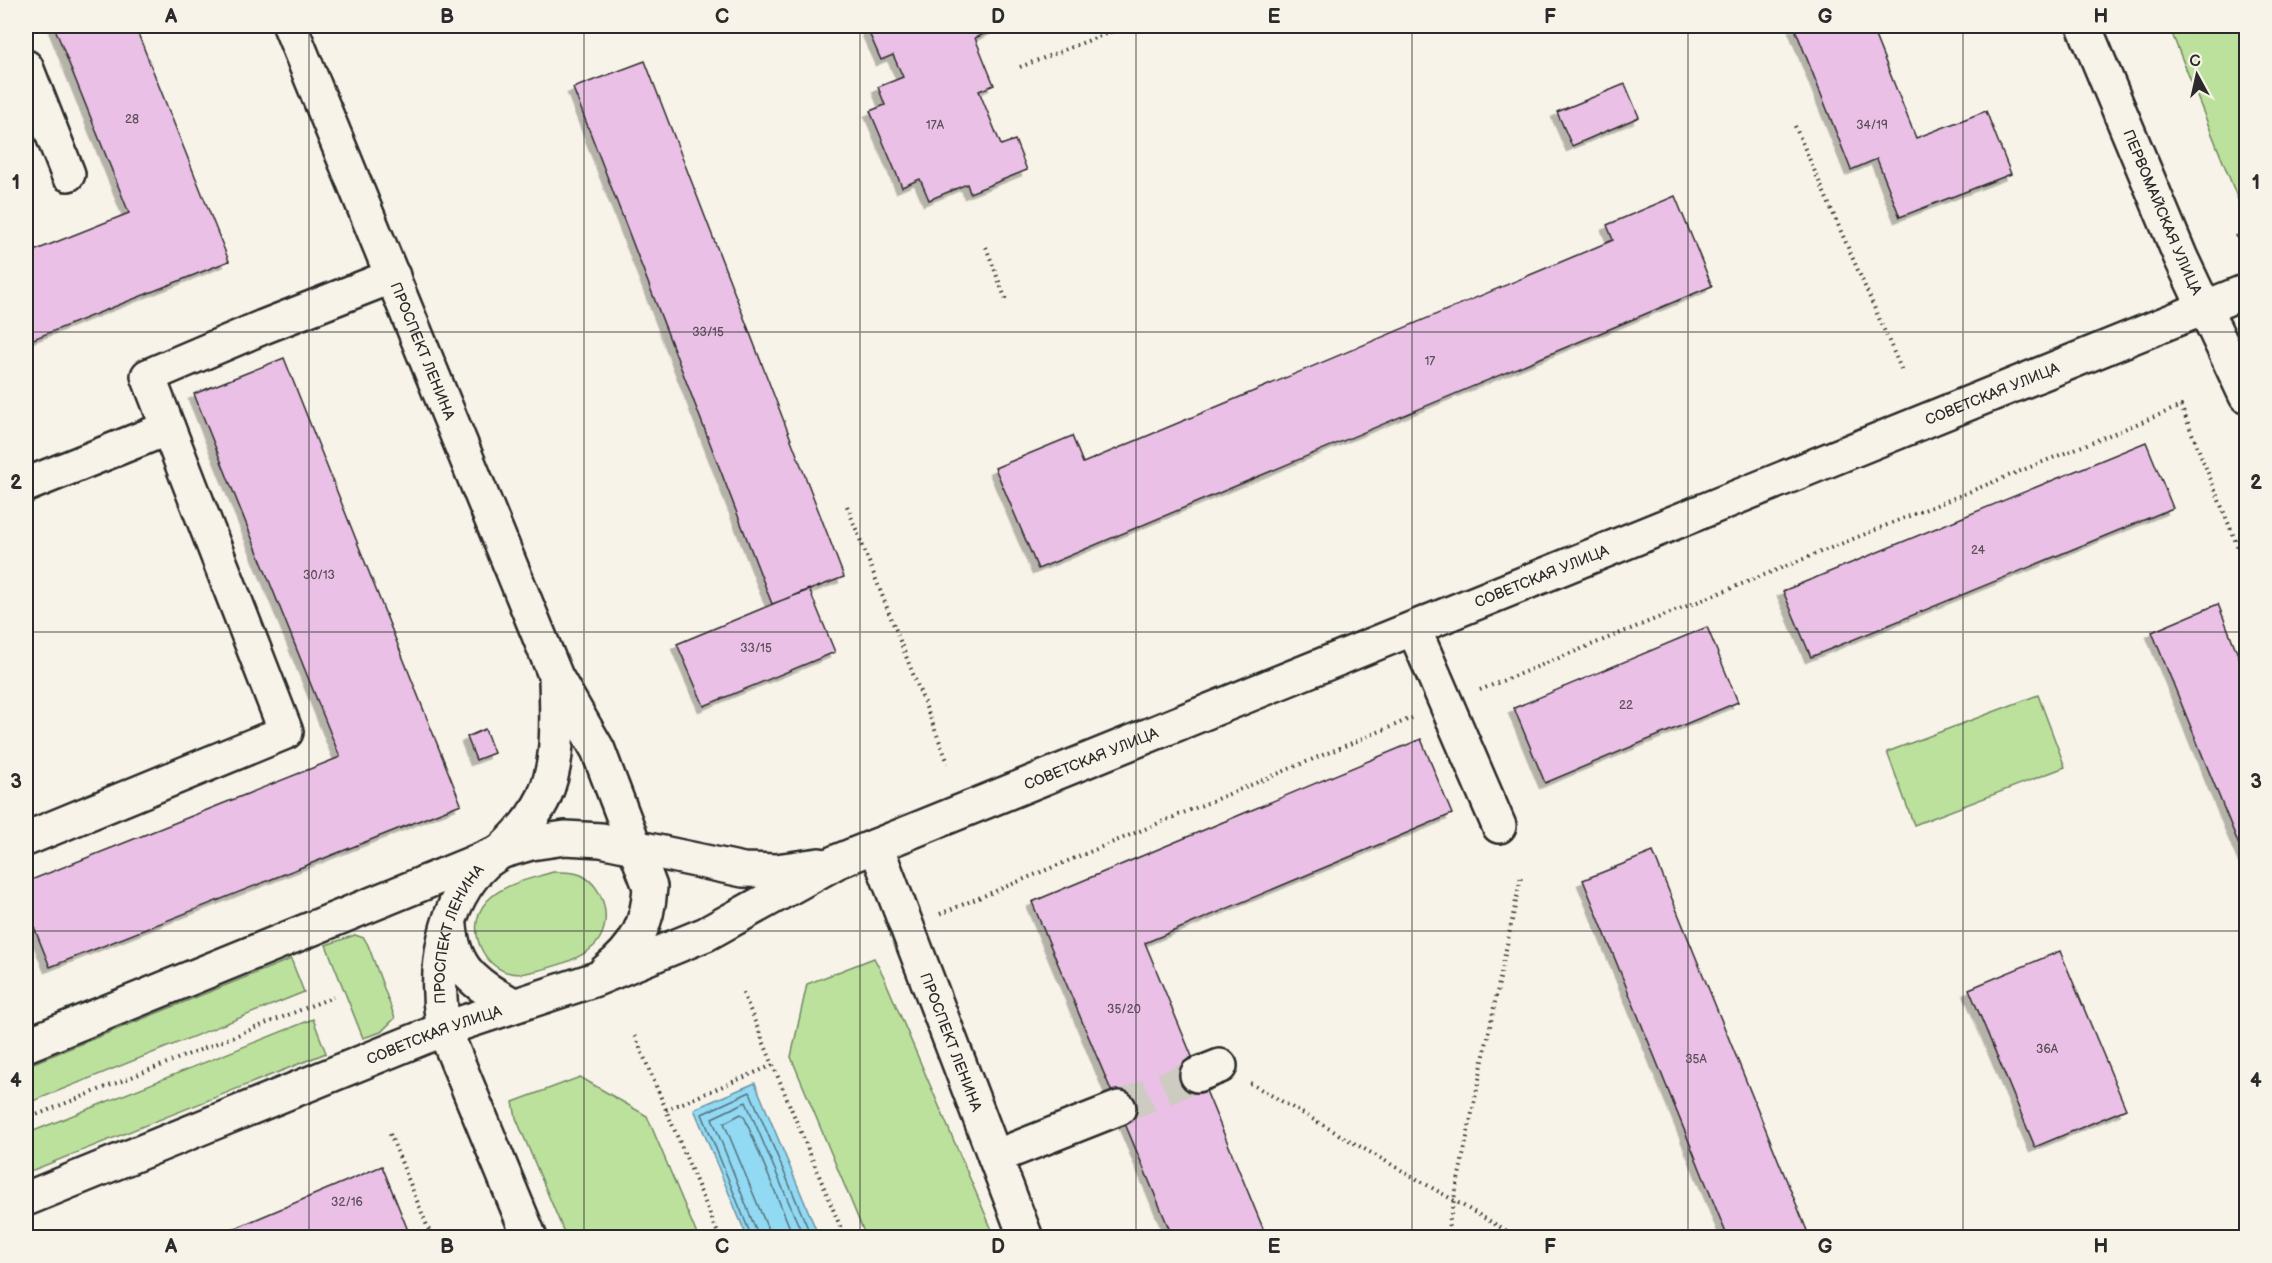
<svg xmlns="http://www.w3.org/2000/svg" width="2272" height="1263" font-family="'Balsamiq Sans',sans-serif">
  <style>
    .green { fill: #bbe19c; stroke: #738664; stroke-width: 1.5 }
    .water { fill: #92d9f3; stroke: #6993a3; stroke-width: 1.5 }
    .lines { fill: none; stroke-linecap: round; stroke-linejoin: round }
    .shore { stroke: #54717b; stroke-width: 1.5 }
    .building { fill: #ebc0e6; stroke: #2b2b2b; stroke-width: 1.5; filter: url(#shadow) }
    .minor-tunnel { stroke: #cecbc2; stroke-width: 33; stroke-dasharray: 33 16; stroke-linecap: butt }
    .minor-casing { stroke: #2b2b2b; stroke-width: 38 }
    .major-casing { stroke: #2b2b2b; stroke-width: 38 }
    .path { stroke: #2b2b2b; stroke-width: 4; stroke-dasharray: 1.5 4.5; stroke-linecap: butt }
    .minor { stroke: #f7f3e8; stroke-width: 33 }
    .major { stroke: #f7f3e8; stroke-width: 33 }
    .grid { fill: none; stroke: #2b2b2b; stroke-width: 1.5; stroke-opacity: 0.55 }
    .labels { text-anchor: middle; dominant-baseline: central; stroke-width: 6; stroke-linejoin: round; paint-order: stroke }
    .number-label { font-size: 12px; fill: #5b505a }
    .street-label { font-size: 15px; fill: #2b2b2b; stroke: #f7f3e8 }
    .neatline { fill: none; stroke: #2b2b2b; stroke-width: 2 }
    .grid-label { font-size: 20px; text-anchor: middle; font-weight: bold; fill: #2b2b2b }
  </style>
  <defs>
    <filter id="shadow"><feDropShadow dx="-5.5" dy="5.5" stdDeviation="0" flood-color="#0004"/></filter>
  </defs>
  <rect width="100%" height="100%" fill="#f7f3e8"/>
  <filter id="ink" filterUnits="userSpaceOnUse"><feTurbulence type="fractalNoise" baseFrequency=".0167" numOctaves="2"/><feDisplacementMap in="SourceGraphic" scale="12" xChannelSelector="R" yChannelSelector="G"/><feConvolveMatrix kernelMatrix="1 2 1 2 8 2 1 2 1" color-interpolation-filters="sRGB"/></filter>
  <g filter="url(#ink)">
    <!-- green -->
    <path class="green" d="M2169 26H2246V210L2243 212Z
      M2038 695 2065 767 1914 825 1887 752Z
      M553 872C562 872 572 871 581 875 606 887 614 926 594 946 578 961 547 969 526 973 487 981 461 929 487 901 504 883 531 879 553 872Z
      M355 935 364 938 368 945 395 1018 381 1032 363 1038 326 945Z
      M874 958 883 975 995 1237H866L791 1057 807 984Z
      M291 959 304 992 26 1104V1066Z
      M313 1019 326 1053 26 1173V1134Z
      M580 1077 647 1116 698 1237H566L516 1118 513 1102Z"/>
    <!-- water -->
    <path class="water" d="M755 1083 819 1237H747L694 1109Z"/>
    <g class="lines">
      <!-- shore -->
      <path class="shore" d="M752 1238 702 1114 750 1092 812 1238
        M759 1238 712 1118 746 1102 804 1238
        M768 1238 767 1227 724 1123 741 1114 744 1116 794 1238"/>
    </g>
    <!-- building -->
    <path class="building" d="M54 26H135L229 261 26 342V254L129 213Z
      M866 26H1001L975 38 994 85 979 91 1001 145 1015 140 1027 170 970 193 967 184 929 200 920 179 902 187 870 111 885 105 878 87 903 77 893 55 881 60Z
      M1794 26H1871L1916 138 1986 111 2011 174 1900 217 1877 159 1851 170Z
      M645 61 844 577 772 604 573 88Z
      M1625 84 1639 117 1572 146 1557 112Z
      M1675 196 1712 286 1038 569 995 468 1072 436 1083 463 1613 240 1607 225Z
      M284 358 461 804 50 967 26 907V882L340 757 194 394Z
      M2146 442 2173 508 1811 657 1783 591Z
      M809 589 835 652 704 706 677 644Z
      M2218 604 2246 675V862L2152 632Z
      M1707 627 1738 702 1545 783 1514 708Z
      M485 729 494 753 476 760 467 737Z
      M1421 739 1452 814 1145 943 1267 1238H1173L1032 902Z
      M1653 852 1810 1238H1728L1583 880Z
      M2060 951 2126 1109 2035 1147 1969 989Z
      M382 1166 411 1238H212Z"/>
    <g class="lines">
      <!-- minor-tunnel -->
      <path class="minor-tunnel" d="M1119 1108 1197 1075"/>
      <defs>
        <g id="minor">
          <path id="s1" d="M2084 26 2181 258 2246 396"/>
          <path d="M26 67 68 174"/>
          <path d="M26 485 168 428"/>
          <path d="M1414 629 1499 826"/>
          <path d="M26 839 286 732 148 376 263 327 393 276"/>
          <path id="s2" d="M876 846 1026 1238"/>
          <path d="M444 1029 530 1238"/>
          <path d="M1197 1075 1220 1066"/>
          <path d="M995 1157 1119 1108"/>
        </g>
        <g id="major">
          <path id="s3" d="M290 26 556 677 598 750 650 887C648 924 636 948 606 971"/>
          <path d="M450 926C454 971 476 984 513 1005"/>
          <path id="s4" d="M444 1029C433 973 442 902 486 862 491 858 497 855 501 851 517 836 535 816 544 797 560 762 557 716 556 679"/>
          <path d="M26 1045 500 852 531 843 565 838 601 840 743 870 776 871 819 865"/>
          <path id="s5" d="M26 1199 444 1029 596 979 706 934 836 862 2246 291"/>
        </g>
      </defs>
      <!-- minor casing -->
      <use href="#minor" class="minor-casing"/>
      <!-- major casing -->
      <use href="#major" class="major-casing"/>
      <!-- path -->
      <path class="path" d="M1020 67 1126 26
        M1795 126 1902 371
        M2236 237 2246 232
        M986 247 1007 303
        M847 506 948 763
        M1480 690 2181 406 2246 567
        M940 914 1412 718
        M743 993 845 1238
        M635 1036 720 1238
        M1250 1083 1519 1238
        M666 1110 773 1065
        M26 1119 333 997
        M390 1134 432 1238
        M1446 1238 1521 877"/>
      <!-- minor -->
      <use href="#minor" class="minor"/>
      <!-- major -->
      <use href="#major" class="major"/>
    </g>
  </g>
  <!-- grid -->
  <path class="grid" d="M309 26V1238M584 26V1238M860 26V1238M1136 26V1238M1412 26V1238M1688 26V1238M1963 26V1238M26 332H2246M26 632H2246M26 931H2246"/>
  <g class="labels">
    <!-- number labels -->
    <g class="number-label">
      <text x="132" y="119">28</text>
      <text x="935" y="125">17А</text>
      <text x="1872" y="125">34/19</text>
      <text x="708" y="332">33/15</text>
      <text x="1430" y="361">17</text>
      <text x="1978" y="550">24</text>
      <text x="319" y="575">30/13</text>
      <text x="756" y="648">33/15</text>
      <text x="1626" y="705">22</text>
      <text x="1124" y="1009">35/20</text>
      <text x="2047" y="1049">36А</text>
      <text x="1696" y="1059">35А</text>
      <text x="347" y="1202">32/16</text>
    </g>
    <!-- street labels -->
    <g class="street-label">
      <text stroke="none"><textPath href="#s1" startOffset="202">ПЕРВОМАЙСКАЯ УЛИЦА</textPath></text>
      <text stroke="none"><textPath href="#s3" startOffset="351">ПРОСПЕКТ ЛЕНИНА</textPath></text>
      <text stroke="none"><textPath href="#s5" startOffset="2126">СОВЕТСКАЯ УЛИЦА</textPath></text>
      <text stroke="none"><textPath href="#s5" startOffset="1640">СОВЕТСКАЯ УЛИЦА</textPath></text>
      <text stroke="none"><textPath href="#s5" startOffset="1154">СОВЕТСКАЯ УЛИЦА</textPath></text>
      <text stroke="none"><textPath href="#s4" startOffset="99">ПРОСПЕКТ ЛЕНИНА</textPath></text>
      <text stroke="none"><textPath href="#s5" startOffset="440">СОВЕТСКАЯ УЛИЦА</textPath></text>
      <text stroke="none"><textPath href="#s2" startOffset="210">ПРОСПЕКТ ЛЕНИНА</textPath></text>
    </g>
  </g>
  <!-- margin -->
  <rect width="2272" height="1263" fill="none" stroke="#f7f3e8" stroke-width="66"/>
  <!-- north arrow -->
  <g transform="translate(2197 75) rotate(352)" stroke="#f7f3e8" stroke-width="4.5" paint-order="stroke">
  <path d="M0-4.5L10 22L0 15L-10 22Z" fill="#2b2b2b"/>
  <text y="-9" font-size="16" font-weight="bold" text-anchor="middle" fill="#2b2b2b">С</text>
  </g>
  <rect x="33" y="33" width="2206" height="1197" class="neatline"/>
  <g class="grid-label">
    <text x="171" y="23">A</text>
    <text x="447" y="23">B</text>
    <text x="722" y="23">C</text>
    <text x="998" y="23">D</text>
    <text x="1274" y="23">E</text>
    <text x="1550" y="23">F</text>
    <text x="1825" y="23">G</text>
    <text x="2101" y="23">H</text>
    <text x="16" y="189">1</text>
    <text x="2256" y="189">1</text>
    <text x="16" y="489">2</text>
    <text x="2256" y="489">2</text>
    <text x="16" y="788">3</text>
    <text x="2256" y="788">3</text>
    <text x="16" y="1087">4</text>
    <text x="2256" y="1087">4</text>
    <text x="171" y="1253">A</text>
    <text x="447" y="1253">B</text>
    <text x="722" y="1253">C</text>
    <text x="998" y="1253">D</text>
    <text x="1274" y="1253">E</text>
    <text x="1550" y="1253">F</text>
    <text x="1825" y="1253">G</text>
    <text x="2101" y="1253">H</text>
  </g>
</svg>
